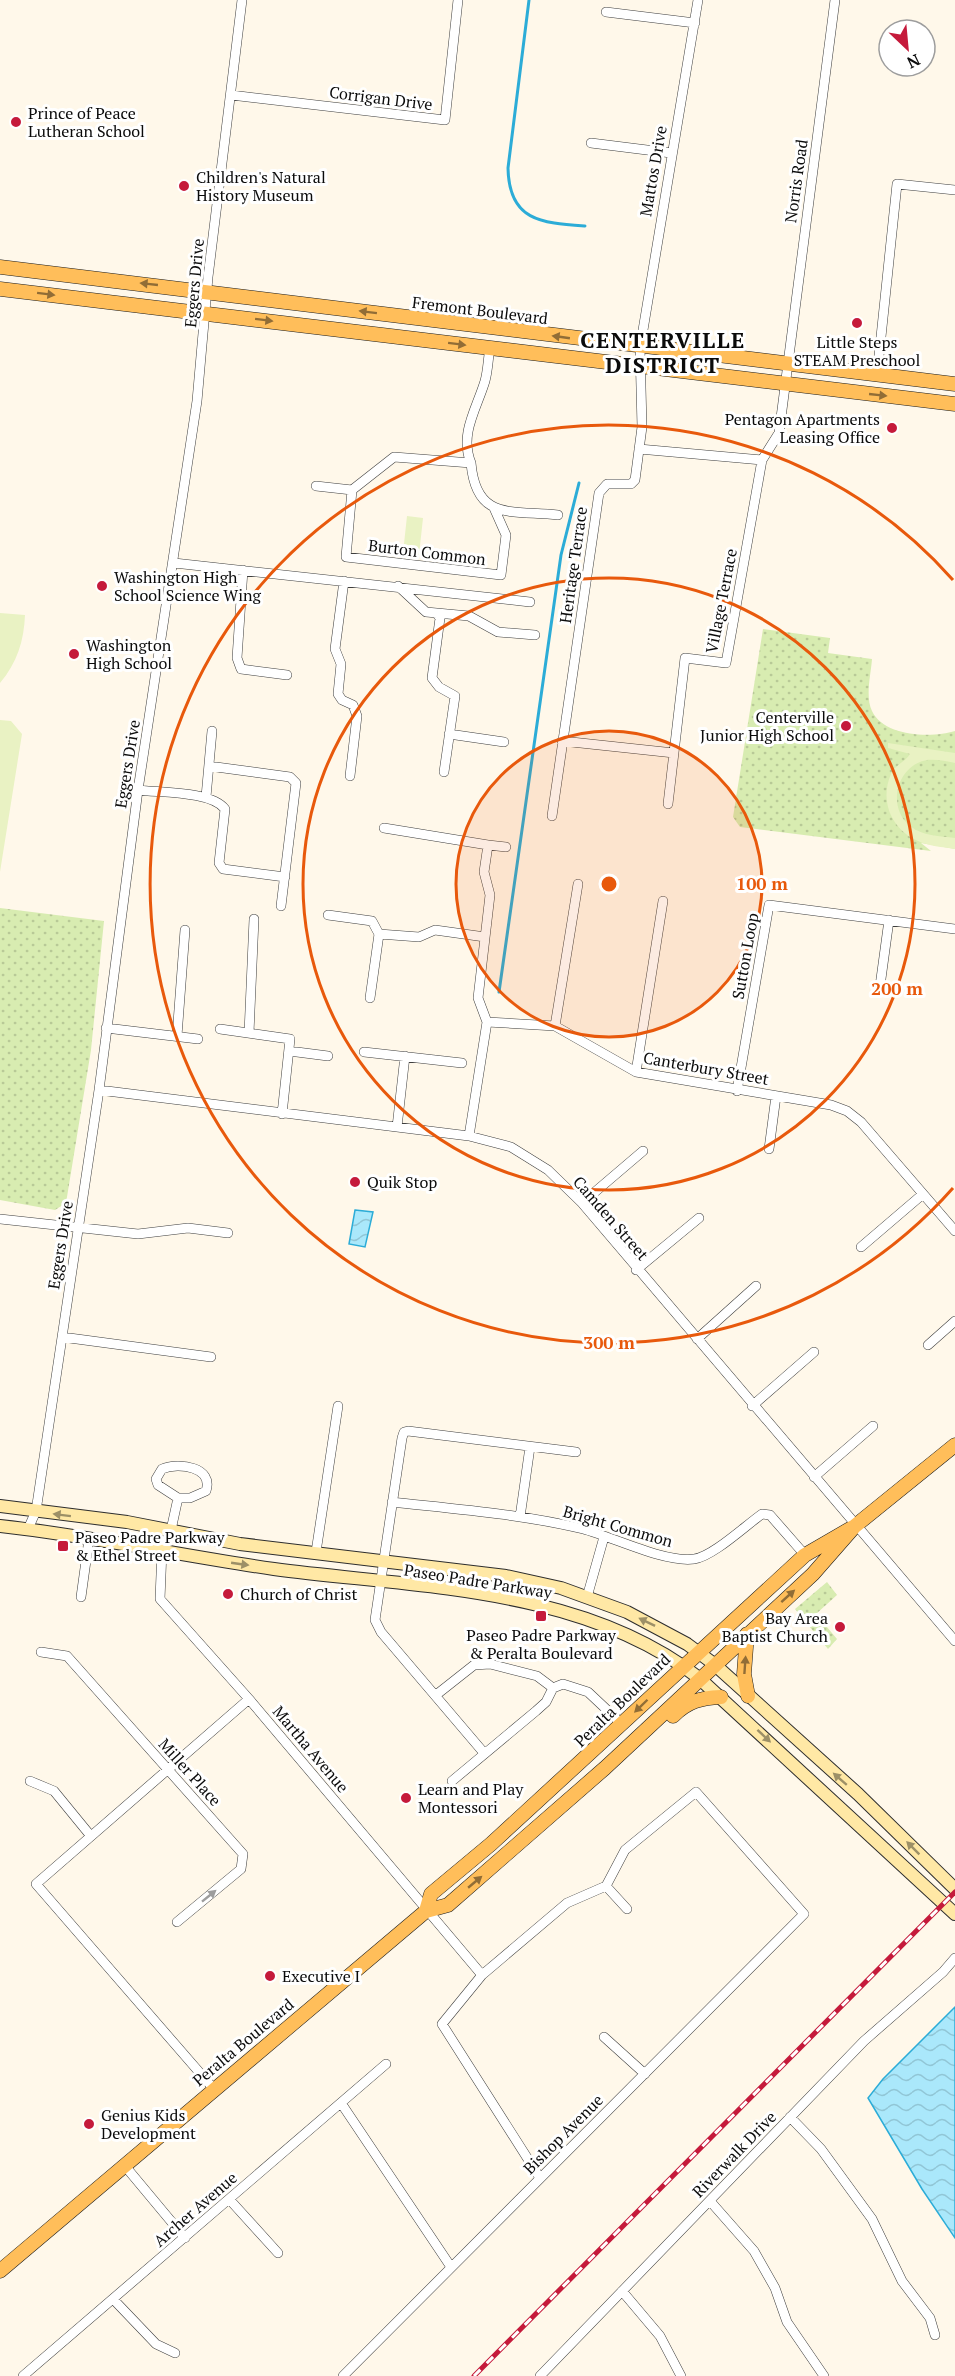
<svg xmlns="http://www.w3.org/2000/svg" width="955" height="2376" font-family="'PT Serif',serif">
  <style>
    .green { fill: url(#green-dots) }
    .pitch { fill: #e9f2c3 }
    .water { fill: url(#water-waves); stroke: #2cacd7; stroke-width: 1.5 }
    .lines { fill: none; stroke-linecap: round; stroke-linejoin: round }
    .stream { stroke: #2cacd7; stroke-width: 3 }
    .street-casing { stroke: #3e3e3e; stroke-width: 10 }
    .secondary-casing { stroke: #2d2d2d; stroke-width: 14 }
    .primary-casing { stroke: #1c1c1c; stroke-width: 15 }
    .street { stroke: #fff; stroke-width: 9 }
    .secondary { stroke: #ffe8a5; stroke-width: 12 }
    .primary { stroke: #ffbe5a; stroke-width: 14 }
    .rail-casing { stroke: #c51a3b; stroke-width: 5 }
    .rail { stroke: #fff; stroke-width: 3; stroke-dasharray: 9; stroke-linecap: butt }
    .oneway { fill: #916d36 }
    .oneway2 { fill: #9d9067 }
    .oneway3 { fill: #9d9d9d }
    .ring { fill: none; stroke: #e8590c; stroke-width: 3 }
    .poi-dot { fill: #c51a3b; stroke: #fff; stroke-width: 2 }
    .labels { text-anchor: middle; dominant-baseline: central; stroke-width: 6; stroke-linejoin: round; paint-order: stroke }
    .street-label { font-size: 16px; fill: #0b0b0b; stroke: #fff }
    .poi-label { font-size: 16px; fill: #0b0b0b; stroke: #fff; text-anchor: start }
    .district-label { font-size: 22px; font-weight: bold; letter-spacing: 1.5px; fill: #0b0b0b; stroke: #fff }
    .centre { fill: #e8590c; stroke: #fff; stroke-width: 3 }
    .ring-label { font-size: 18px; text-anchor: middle; font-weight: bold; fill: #e8590c; stroke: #fff; stroke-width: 6; stroke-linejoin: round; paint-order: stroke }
  </style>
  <defs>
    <pattern id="green-dots" width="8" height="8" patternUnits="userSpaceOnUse" patternTransform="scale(1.5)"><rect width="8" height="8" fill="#d8ecb1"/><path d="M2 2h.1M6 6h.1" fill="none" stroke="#b8c997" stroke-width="1.8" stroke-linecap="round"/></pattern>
    <pattern id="water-waves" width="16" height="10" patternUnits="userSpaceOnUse" patternTransform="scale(1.5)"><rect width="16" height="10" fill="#aae8fb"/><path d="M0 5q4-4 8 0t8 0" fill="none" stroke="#91c6d6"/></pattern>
  </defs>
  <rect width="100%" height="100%" fill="#fff8ea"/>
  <!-- green -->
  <path class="green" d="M763 629 830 638 828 653 872 659C871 674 865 697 872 711 884 737 932 738 955 731V849L921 843 931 851 740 827 733 817Z
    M0 908 104 921 91 1050 66 1203 55 1210 0 1200Z
    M827 1582 837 1595 816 1614 837 1639 828 1649 795 1609Z"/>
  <!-- pitch -->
  <path class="pitch" d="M407 516 423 518 419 555 403 553Z
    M0 613 25 615C24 641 17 663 0 683Z
    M0 720 11 721 22 734 0 872Z
    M888 743 955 753V763C946 761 936 759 927 760 897 765 886 807 910 826 922 836 940 836 955 838V849C943 847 928 846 918 841 892 830 879 801 891 774 894 766 906 761 910 754L888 748Z"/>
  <!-- water -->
  <path class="water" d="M355 1210 373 1212 365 1247 349 1244Z
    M955 2007V2238L922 2189 868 2098 883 2079Z"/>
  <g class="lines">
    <!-- stream -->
    <path class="stream" d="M529 0 508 168C509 221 541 223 585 226
      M499 992 561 555 579 483"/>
    <defs>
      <path id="street" d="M606 12 695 23
        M231 95 445 120 458 0
        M591 143 671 153
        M877 375 897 184 955 190
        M639 449 762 460
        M471 463C459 434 477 408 485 381 488 370 488 359 490 348
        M316 486 352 490
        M494 508 506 535 501 575 346 557 352 490 394 457 471 463C476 521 511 510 558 515
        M174 563 530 602
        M243 570 237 658 241 669 287 675
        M344 581 335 649 341 664 338 694 342 700 353 705 357 716 350 776
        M398 586 426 612 469 616 498 632 535 635
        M436 613 440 618 432 678 439 687 455 696 444 772
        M449 734 504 742
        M562 741 674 753
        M209 766 290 777 296 783 281 906
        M138 790C161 793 211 791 225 809L219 863 223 869 285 877
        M206 797 212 731
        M668 804 685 658 726 663 762 460 779 433 835 0
        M552 816 599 493 607 484H631L635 480 642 427 640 348 698 0
        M384 828 488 845 484 872 490 895 478 998 487 1022 469 1136
        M488 845 506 847
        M328 915 372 921 379 934 419 937 435 930 485 937
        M880 986 889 920
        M370 998 379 934
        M487 1022 555 1026 636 1072 831 1105 847 1111 861 1122 955 1231
        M555 1026 578 884
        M106 1028 198 1039
        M220 1029 290 1039 282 1114
        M249 1033 254 919
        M177 1036 185 930
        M289 1051 328 1056
        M364 1052 462 1063
        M636 1072 663 901
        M99 1090 469 1136 511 1147 548 1170 582 1203 955 1641
        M737 1091 769 905 955 929
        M397 1127 405 1056
        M769 1149 776 1096
        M582 1203 643 1151
        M0 1219 138 1234 188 1228 228 1233
        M861 1247 923 1194
        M636 1270 699 1218
        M62 1337 211 1357
        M697 1339 756 1286
        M928 1345 955 1321
        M752 1406 814 1352
        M814 1477 873 1426
        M178 1498 158 1485 156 1479 162 1469C179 1462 214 1467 206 1491L190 1498H178L171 1530 162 1550 160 1599 249 1699 482 1975
        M392 1502C456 1509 521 1514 583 1529 613 1537 665 1563 694 1559 712 1557 745 1526 762 1514L770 1515 805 1555
        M520 1517 530 1447
        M28 1529 36 1511 99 1090 138 790 197 401 208 277 242 0
        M316 1552 338 1406
        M81 1597 89 1539
        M587 1597 604 1537
        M41 1652 67 1656 243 1854 241 1869 177 1922
        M553 1688 563 1684 588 1692 622 1724
        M436 1695 474 1665 490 1664 537 1676 553 1688
        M484 1753 381 1632 375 1620 402 1438 404 1432 408 1431 576 1452
        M30 1781 54 1791 90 1835
        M452 1781 536 1711 546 1702 553 1688
        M606 1886 627 1909
        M604 2037 645 2074
        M213 2088 36 1884 249 1699
        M341 2103 451 2267
        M790 2117 821 2149 872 2219 902 2281 930 2318 935 2335
        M125 2166 185 2238
        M229 2199 278 2253
        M710 2201 754 2251 775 2288 787 2322 824 2376
        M622 2291 660 2336 681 2376
        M113 2299 156 2344 175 2353
        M23 2376 386 2064
        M343 2376 804 1914 696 1792 625 1850 606 1886 567 1903 482 1975 442 2024 540 2178
        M540 2376 864 2041 943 1972 955 1958"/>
      <path id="secondary" d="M0 1506 127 1522 240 1544 506 1576 561 1588 627 1612 687 1644 714 1664 858 1794 955 1889
        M0 1526C92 1536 182 1556 274 1569 416 1588 581 1586 699 1678L955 1914"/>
      <path id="primary" d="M0 267 955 384
        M0 289 955 404
        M747 1634 744 1674 748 1696
        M673 1716C688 1701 701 1698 721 1697
        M426 1911 431 1894 491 1844 805 1555 855 1526 955 1445
        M0 2271 426 1911 448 1905 605 1768 813 1574 855 1526"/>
    </defs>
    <!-- street casing -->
    <use href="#street" class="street-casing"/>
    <!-- secondary casing -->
    <use href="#secondary" class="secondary-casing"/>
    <!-- primary casing -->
    <use href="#primary" class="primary-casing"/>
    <!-- street -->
    <use href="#street" class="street"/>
    <!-- secondary -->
    <use href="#secondary" class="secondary"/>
    <!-- primary -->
    <use href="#primary" class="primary"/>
    <defs>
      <path id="rail" d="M474 2376 955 1892"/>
    </defs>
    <!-- rail casing -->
    <use href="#rail" class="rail-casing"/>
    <!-- rail -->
    <use href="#rail" class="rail"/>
  </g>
  <!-- one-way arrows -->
  <defs><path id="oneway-solid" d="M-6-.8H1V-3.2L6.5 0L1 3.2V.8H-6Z" transform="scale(1.5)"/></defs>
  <g class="oneway">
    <use href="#oneway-solid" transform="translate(149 284) rotate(-174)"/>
    <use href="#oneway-solid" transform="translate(46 294) rotate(7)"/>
    <use href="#oneway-solid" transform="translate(368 312) rotate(-173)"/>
    <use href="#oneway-solid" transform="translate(264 320) rotate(7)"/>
    <use href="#oneway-solid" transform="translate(561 337) rotate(-172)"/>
    <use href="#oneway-solid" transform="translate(457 344) rotate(7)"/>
    <use href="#oneway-solid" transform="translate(878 395) rotate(6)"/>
    <use href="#oneway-solid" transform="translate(788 1596) rotate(-42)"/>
    <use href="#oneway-solid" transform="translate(745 1665) rotate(-86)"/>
    <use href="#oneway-solid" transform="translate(641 1706) rotate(136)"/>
    <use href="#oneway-solid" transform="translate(475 1882) rotate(-40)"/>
  </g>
  <g class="oneway2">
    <use href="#oneway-solid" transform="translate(62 1515) rotate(-173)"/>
    <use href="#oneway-solid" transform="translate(240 1564) rotate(8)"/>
    <use href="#oneway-solid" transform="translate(647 1622) rotate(-154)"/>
    <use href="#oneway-solid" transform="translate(764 1736) rotate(43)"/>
    <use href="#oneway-solid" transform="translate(840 1779) rotate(-139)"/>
    <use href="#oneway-solid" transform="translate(913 1848) rotate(-135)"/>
  </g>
  <use class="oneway3" href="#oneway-solid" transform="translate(209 1896) rotate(-39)"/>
  <!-- distance rings -->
  <circle cx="609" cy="884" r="153" fill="#e8590c" fill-opacity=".12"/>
  <g class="ring">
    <circle cx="609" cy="884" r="153"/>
    <circle cx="609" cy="884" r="306"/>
    <path d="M953 1188A459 459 0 1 1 953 580"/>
  </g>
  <!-- markers -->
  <g class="poi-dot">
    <circle cx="16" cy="122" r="6"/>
    <circle cx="184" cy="186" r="6"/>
    <circle cx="857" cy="323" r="6"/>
    <circle cx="892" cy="428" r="6"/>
    <circle cx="102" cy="586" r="6"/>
    <circle cx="74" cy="654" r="6"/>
    <circle cx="846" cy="726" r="6"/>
    <circle cx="355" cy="1182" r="6"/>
    <rect x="57" y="1540" width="12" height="12" rx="3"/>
    <circle cx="228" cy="1594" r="6"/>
    <rect x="535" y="1610" width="12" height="12" rx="3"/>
    <circle cx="840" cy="1627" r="6"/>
    <circle cx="406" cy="1798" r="6"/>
    <circle cx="270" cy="1976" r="6"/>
    <circle cx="89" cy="2124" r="6"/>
  </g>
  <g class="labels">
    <!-- street labels -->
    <g class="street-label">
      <text transform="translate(381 98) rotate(7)">Corrigan Drive</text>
      <text transform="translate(653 171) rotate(-80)">Mattos Drive</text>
      <text transform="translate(796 181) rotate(-82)">Norris Road</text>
      <text transform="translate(194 283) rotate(-85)">Eggers Drive</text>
      <text transform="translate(480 310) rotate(7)">Fremont Boulevard</text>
      <text transform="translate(427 552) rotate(7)">Burton Common</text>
      <text transform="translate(573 565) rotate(-82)">Heritage Terrace</text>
      <text transform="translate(721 601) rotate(-79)">Village Terrace</text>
      <text transform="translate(127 764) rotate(-81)">Eggers Drive</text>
      <text transform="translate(745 956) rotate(-80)">Sutton Loop</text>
      <text transform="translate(706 1068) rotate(10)">Canterbury Street</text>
      <text transform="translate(611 1218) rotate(49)">Camden Street</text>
      <text transform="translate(60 1245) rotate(-81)">Eggers Drive</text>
      <text transform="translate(618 1526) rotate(16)">Bright Common</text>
      <text transform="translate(478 1581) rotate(9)">Paseo Padre Parkway</text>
      <text transform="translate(622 1700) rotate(-44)">Peralta Boulevard</text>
      <text transform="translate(311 1749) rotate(50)">Martha Avenue</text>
      <text transform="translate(190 1772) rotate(48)">Miller Place</text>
      <text transform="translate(243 2042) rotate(-40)">Peralta Boulevard</text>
      <text transform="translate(563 2134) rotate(-45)">Bishop Avenue</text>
      <text transform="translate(734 2154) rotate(-46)">Riverwalk Drive</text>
      <text transform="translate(195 2209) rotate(-41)">Archer Avenue</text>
    </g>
    <!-- poi labels -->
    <g class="poi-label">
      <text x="28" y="113">Prince of Peace<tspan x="28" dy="18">Lutheran School</tspan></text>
      <text x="196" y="177">Children's Natural<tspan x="196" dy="18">History Museum</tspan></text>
      <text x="857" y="342" text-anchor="middle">Little Steps<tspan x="857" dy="18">STEAM Preschool</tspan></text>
      <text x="880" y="419" text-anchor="end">Pentagon Apartments<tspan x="880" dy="18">Leasing Office</tspan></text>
      <text x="114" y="577">Washington High<tspan x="114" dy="18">School Science Wing</tspan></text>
      <text x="86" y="645">Washington<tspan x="86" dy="18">High School</tspan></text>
      <text x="834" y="717" text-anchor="end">Centerville<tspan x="834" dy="18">Junior High School</tspan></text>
      <text x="367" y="1182">Quik Stop</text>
      <text x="75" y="1537">Paseo Padre Parkway<tspan x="75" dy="18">&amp; Ethel Street</tspan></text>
      <text x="240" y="1594">Church of Christ</text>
      <text x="828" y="1618" text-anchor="end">Bay Area<tspan x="828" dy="18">Baptist Church</tspan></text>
      <text x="541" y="1635" text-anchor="middle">Paseo Padre Parkway<tspan x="541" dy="18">&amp; Peralta Boulevard</tspan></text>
      <text x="418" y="1789">Learn and Play<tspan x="418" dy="18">Montessori</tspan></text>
      <text x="282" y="1976">Executive I</text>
      <text x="101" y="2115">Genius Kids<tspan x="101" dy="18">Development</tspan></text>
    </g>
    <!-- district labels -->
    <g class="district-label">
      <text x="663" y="339">CENTERVILLE<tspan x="663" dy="25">DISTRICT</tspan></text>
    </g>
  </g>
  <circle cx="609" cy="884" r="9" class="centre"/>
  <g class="ring-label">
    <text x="762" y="890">100 m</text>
    <text x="897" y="995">200 m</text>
    <text x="609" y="1349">300 m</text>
  </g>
  <!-- north arrow -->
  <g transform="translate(907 48) rotate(154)"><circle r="28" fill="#ffffff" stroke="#9d9d9d" stroke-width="1.5"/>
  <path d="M0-4.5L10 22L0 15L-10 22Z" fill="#c51a3b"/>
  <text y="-9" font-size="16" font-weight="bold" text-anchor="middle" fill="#0b0b0b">N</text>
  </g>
</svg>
